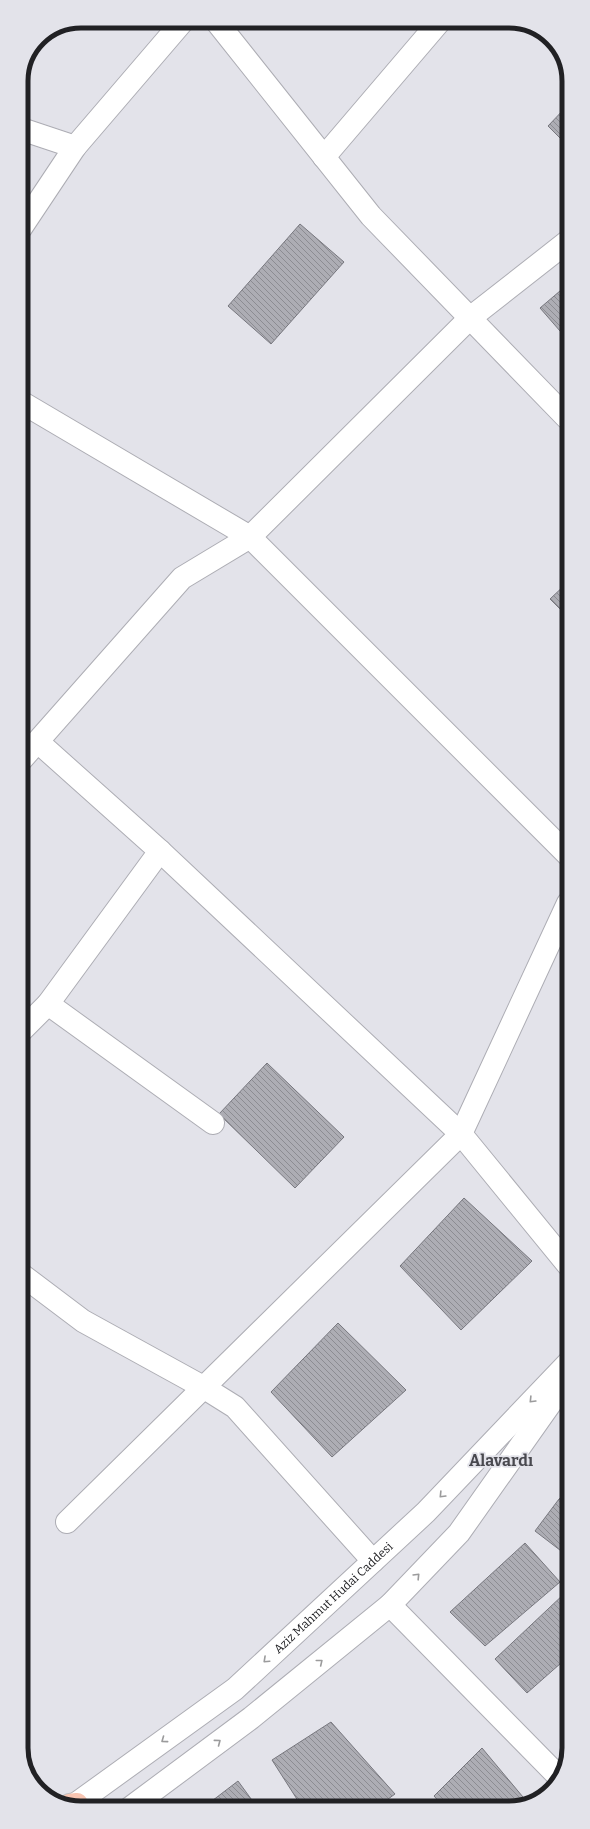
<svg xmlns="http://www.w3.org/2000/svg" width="590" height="1829" font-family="Bitter,serif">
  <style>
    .building { fill: url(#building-back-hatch); stroke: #77777e }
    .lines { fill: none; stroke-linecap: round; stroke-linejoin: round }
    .minor-casing { stroke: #adadb4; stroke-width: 24 }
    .major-casing { stroke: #c1c1c2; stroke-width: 24 }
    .minor { stroke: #fff; stroke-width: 22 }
    .major { stroke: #f8c5b2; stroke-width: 22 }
    .oneway { stroke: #9b9b9c }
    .labels { text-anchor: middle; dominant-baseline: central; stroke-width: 3.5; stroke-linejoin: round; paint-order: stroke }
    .street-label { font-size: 12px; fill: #212124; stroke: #e3e3ea }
    .district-label { font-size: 16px; font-weight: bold; fill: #49494f; stroke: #e3e3ea }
    .rim { fill: none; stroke: #212124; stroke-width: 5 }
  </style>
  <defs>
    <pattern id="building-back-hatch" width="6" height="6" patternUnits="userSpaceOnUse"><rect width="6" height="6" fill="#adadb4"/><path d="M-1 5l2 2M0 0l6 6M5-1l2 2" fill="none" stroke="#8c8c92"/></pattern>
  </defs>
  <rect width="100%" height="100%" fill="#e3e3ea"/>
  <!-- building -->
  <path class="building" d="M567 106V145L548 126Z
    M300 224 344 262 271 344 228 306Z
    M567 285V339L540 308Z
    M568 582V617L550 599Z
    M267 1063 344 1137 295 1188 219 1114Z
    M464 1198 532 1261 461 1330 400 1266Z
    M338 1323 406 1390 332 1457 271 1392Z
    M569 1490V1507L559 1499Z
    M559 1499 569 1507V1557L535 1531Z
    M525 1543 560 1582 485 1646 450 1612Z
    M565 1593 569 1597V1656L527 1693 495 1659Z
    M331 1722 395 1794 377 1807H302L272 1760Z
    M482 1748 528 1803 524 1806H443L434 1796Z
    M238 1781 257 1807H204Z"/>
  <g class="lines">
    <defs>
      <g id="minor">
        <path d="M216 21 371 216 567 418"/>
        <path d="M21 129 75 147"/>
        <path d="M324 157 440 21"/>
        <path d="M21 228 75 147 183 21"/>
        <path d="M21 402 250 537 568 855"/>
        <path d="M38 742 160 851 461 1134 568 1265"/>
        <path d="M22 759 182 578 250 537 470 318 567 242"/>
        <path d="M48 1004 213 1123"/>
        <path d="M22 1030 48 1004 160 851"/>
        <path d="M22 1275 83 1321 203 1387 235 1407 373 1561"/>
        <path d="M67 1522 461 1134 568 903"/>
        <path d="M390 1605 559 1777"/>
        <path id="s1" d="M73 1806 235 1689 426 1512 569 1362"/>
        <path d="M130 1808 251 1718 390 1605 459 1533 567 1380"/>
      </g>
      <path id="major" d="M70 1805 77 1804"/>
    </defs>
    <!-- minor casing -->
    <use href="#minor" class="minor-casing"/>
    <!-- major casing -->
    <use href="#major" class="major-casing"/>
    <!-- minor -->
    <use href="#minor" class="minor"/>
    <!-- major -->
    <use href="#major" class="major"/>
  </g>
  <!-- one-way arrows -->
  <defs><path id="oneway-chevron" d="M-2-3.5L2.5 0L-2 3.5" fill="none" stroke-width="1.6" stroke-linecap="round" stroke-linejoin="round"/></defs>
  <g class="oneway">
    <use href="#oneway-chevron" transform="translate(532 1400) rotate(134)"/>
    <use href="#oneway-chevron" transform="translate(442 1495) rotate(134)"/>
    <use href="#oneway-chevron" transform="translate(417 1576) rotate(-46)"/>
    <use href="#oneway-chevron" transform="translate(266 1660) rotate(137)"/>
    <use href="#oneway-chevron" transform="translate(320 1662) rotate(-39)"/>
    <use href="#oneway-chevron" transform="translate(164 1740) rotate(144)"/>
    <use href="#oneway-chevron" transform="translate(218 1742) rotate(-37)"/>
  </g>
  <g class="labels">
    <!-- street labels -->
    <g class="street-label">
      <text stroke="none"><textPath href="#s1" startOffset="334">Aziz Mahmut Hudai Caddesi</textPath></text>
    </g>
    <!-- district labels -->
    <g class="district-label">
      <text x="501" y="1460">Alavardı</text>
    </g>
  </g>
  <!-- crop -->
  <path d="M0 0H590V1829H0ZM81 28H509A53 53 0 0 1 562 81V1748A53 53 0 0 1 509 1801H81A53 53 0 0 1 28 1748V81A53 53 0 0 1 81 28Z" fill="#e3e3ea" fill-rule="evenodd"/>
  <path class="rim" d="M81 28H509A53 53 0 0 1 562 81V1748A53 53 0 0 1 509 1801H81A53 53 0 0 1 28 1748V81A53 53 0 0 1 81 28Z"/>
</svg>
